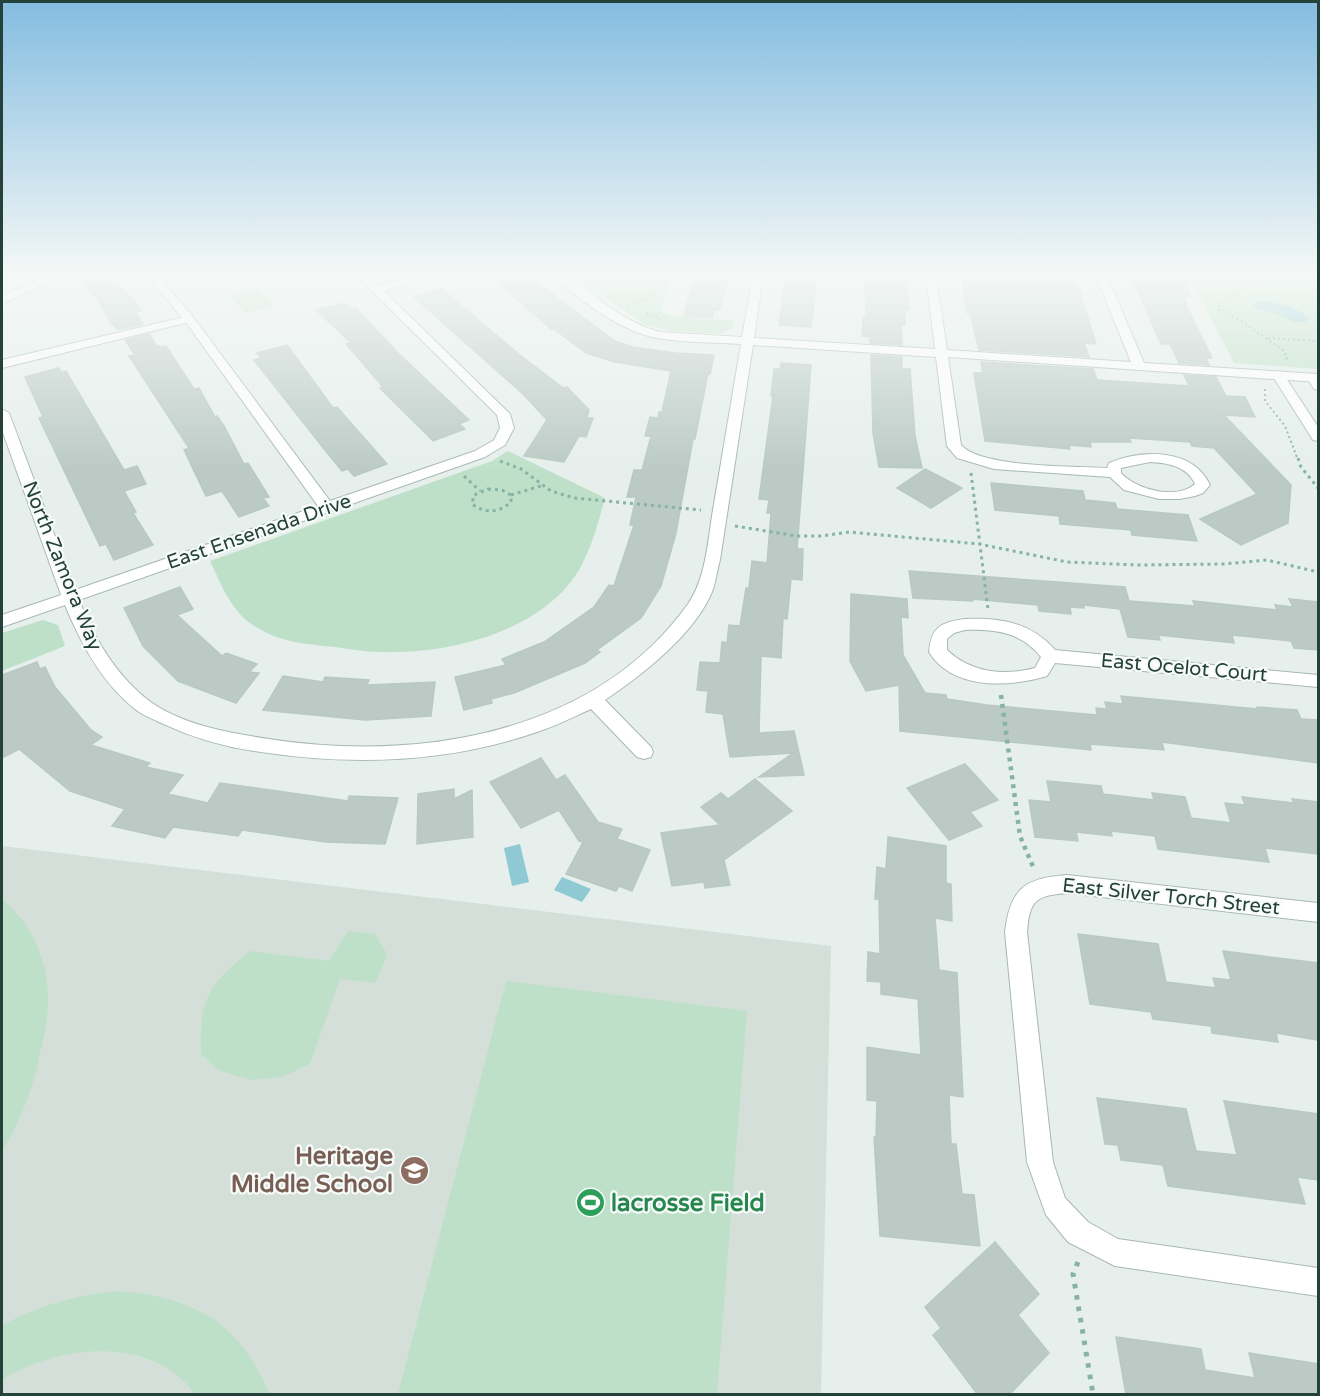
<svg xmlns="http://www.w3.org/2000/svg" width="1320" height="1396" font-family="'Varela Round',sans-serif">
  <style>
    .built { fill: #d4dfda }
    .green { fill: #bfe0c8 }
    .water { fill: #8ec9d4 }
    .building { fill: #bbcac4; stroke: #b8c9c2; stroke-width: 1.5 }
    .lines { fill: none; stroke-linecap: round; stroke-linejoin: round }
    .minor-casing { stroke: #a8b8b2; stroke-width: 2 }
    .tertiary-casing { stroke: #a8b8b2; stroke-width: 2 }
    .path-far3 { stroke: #86b3a5; stroke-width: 2; stroke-dasharray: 2 3; stroke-linecap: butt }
    .path-far2 { stroke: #86b3a5; stroke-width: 3; stroke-dasharray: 3 4; stroke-linecap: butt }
    .path-far1 { stroke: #86b3a5; stroke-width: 4.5; stroke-dasharray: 4 5; stroke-linecap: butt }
    .path { stroke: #86b3a5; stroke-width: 5; stroke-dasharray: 4.5 7; stroke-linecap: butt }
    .minor { fill: #fff; fill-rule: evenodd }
    .tertiary { fill: #fff; fill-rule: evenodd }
    .labels { text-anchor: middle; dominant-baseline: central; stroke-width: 4.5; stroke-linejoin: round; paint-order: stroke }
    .street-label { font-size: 20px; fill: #24423a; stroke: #f7fbf9 }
    .near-education-label { font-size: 24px; font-weight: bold; fill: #785e54; stroke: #f7fbf9; text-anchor: end }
    .near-leisure-label { font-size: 24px; font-weight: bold; fill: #27864d; stroke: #f7fbf9; text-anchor: start }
  </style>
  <rect width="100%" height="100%" fill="#e6efeb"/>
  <!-- built -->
  <path class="built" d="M2 846 831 946 821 1394H2Z"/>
  <!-- green -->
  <path class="green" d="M574 276H672L661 312 671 316 734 321 733 328 719 334 672 331 645 325Z
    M1189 276H1318V369L1234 363Z
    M258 287 273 304 272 307 245 313 228 295Z
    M508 451 605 498C595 533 587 569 559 595 514 638 440 654 380 652 365 652 350 649 335 647 305 644 282 643 256 627 231 612 222 586 210 561L492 461Z
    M43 620 58 625 65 646 2 671V633Z
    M2 899C40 930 54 978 46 1026 44 1040 39 1053 37 1067 31 1094 17 1128 2 1151Z
    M348 931 375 934 387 954 376 983 340 979 310 1064 282 1077 252 1080 220 1071 201 1054C199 1001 208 983 251 951L329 961Z
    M506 981 747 1011 717 1394H398Z
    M119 1291C174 1296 218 1309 250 1357 258 1369 264 1382 270 1394H195C151 1334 57 1345 2 1380V1325C44 1304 72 1296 119 1291Z"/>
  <!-- water -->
  <path class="water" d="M1258 301C1270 300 1305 309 1309 320 1293 327 1285 315 1271 312 1264 310 1259 310 1252 307Z
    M520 844 529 882 512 886 504 848Z
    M562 877 591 889 582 902 554 890Z"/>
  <!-- building -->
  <path class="building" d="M106 276H111L142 310 135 312 143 324 118 330 111 323 97 298 81 283Z
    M515 276H528L615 341 633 347 676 353 714 355 710 374 708 373 695 439H693L676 533 661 586 641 618 597 650 600 652 585 663 514 693 491 699 492 703 464 710 455 677 506 665 502 659 544 642 594 607 609 585 614 586 634 525H630L636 497H627L634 470H642L651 436H645L650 417 658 418 659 412H662L671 371 615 362 586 353 554 329H551L496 281Z
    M694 276H729L720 310H714L712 318 684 316Z
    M786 276 817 279 811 327 779 325Z
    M872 276H906L909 310H905V325H901L902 345 870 343V337L862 336 863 317H866L865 280H872Z
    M961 276H1075L1096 344 1084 343 1089 357 979 350 970 313H967Z
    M1131 276 1182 279 1191 297H1184L1186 302 1184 301 1212 358H1206L1209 365 1179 363 1170 344H1161Z
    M442 289 515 351 563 388 567 387 589 410 587 418H593L586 437 579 436 564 462 524 456 547 420 523 394 414 297Z
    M341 304H346L351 309 356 308 398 353 469 420 459 424 465 429 433 441 380 388 383 387 346 344 351 343 316 310Z
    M149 334 156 345 161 347 166 346 194 389 199 388 215 417 217 416 224 426 244 464 248 463 269 497 263 498 269 506 239 517 222 491 206 496 184 450 189 448 129 356 135 355 125 340Z
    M287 345 333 408 337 407 387 464 354 476 348 469 342 471 328 454 254 360 261 358 257 353Z
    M871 355 902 357V369H910L915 436 922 468 879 467 873 433Z
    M981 362 1093 369 1097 380 1189 386 1184 375 1216 377 1226 396 1245 397 1255 417 1224 415 1291 485 1288 523 1241 545 1200 519 1257 494 1214 448 1192 446 1190 442 1129 438 1131 442H1090L1091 447 1069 445 1070 449 985 441 974 373H983Z
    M781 363 811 365 797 549H803L802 580 791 579 787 619 783 618 781 658 761 656 759 733 794 731 804 775 759 777 793 753 730 757 723 714 706 712 708 691 697 690 700 662 720 663 722 642 727 643 729 625 740 626 746 588H749L752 561 767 563 771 513H767L769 500 759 499 773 396H771L774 369H780Z
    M59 368 61 372 66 371 124 470 137 466 146 484 124 491 136 512 133 513 153 545 114 560 106 544 100 546 39 418 43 417 25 377Z
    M925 469 962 488 931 508 897 488Z
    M991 483 1083 491 1085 500 1115 503 1117 509 1188 515 1197 541 1132 535 1131 530 1060 524 1059 516 995 510Z
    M909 571 1125 587 1129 601 1195 606 1193 601 1277 610 1275 605 1293 607 1289 599 1318 602V650L1294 648 1291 641 1232 635 1234 643 1158 635 1160 640 1128 637 1120 609 1084 605V608L1070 607 1071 614 1039 611 1038 605 972 599 973 601 913 598Z
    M180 587 193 609 177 615 222 656 226 653 257 664 249 672 259 673 236 703 178 681 143 646 124 608Z
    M851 594 907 599 908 618 901 617 903 655 925 693 946 695 947 699 987 705 1097 715 1096 708 1107 709 1105 702 1123 704 1121 696 1257 709V707L1297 710 1301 719 1318 720V763L1162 742 1164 750 1090 744 1091 750 900 731 899 685 866 691 850 661Z
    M37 662 40 669 45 667 55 687 91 730 102 737 91 745 150 763 146 767 183 775 168 794 208 803 220 783 348 801 349 796 398 798 385 844 326 842 242 830 238 836 173 827 165 838 112 826 125 809 70 791 19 749 2 758V675Z
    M283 676 323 682 325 677 369 680 367 685 435 682 431 716 365 720 263 710Z
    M541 758 556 780 565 775 598 822 622 829 617 839 650 850 632 891 619 886 616 891 566 874 583 842 579 841 559 810 521 828 490 782Z
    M965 764 998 800 970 812 982 826 949 840 907 788Z
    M755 779 792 811 724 860 730 885 705 888 704 882 672 886 661 833 720 825 701 807 721 793 728 799Z
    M1047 781 1101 786 1103 794 1154 800 1152 793 1185 797 1191 818 1231 823 1225 803 1245 805 1242 797 1294 803 1292 799 1318 802V854L1265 848 1269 862 1158 849 1155 836 1111 831 1112 836 1076 832 1078 841 1035 837 1029 800 1051 802Z
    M454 789V799L472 790 473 837 417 844 418 794Z
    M888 837 946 846V883L951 884 952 921 935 918 939 970 957 973 963 1097 949 1095 951 1144H956L962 1194 974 1195 980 1246 880 1236 874 1137H876L877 1101 867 1100V1047L921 1055 918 999 881 994V982L867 981 868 952 880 954 879 899H875L877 867 886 869Z
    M1078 934 1158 944 1166 982 1216 988 1213 978 1231 980 1223 951 1318 963V1040L1276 1033 1278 1042 1212 1033 1211 1026 1153 1019 1151 1012 1090 1004Z
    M1097 1098 1186 1109 1196 1151 1237 1155 1224 1101 1318 1114V1180L1297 1177 1305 1204 1168 1186 1163 1165 1121 1160 1118 1145 1105 1144Z
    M995 1242 1039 1294 1018 1315 1049 1353 1009 1395H978L933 1335 941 1328 925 1307Z
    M1116 1337 1201 1349 1205 1370 1255 1378 1249 1353 1318 1364V1395H1126Z"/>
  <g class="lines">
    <defs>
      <path id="minor" d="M49 276H64L2 303V296Z
        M147 276H158L193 317 330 501 475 451 494 440 500 428 497 415 357 276H369L379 286 417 276H437L384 291 510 414 514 428 505 445 485 457 79 600C94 638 116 675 148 700 181 725 230 733 269 739 418 762 594 735 688 604 707 577 708 536 714 504 723 451 732 397 741 344 714 342 684 343 657 338 623 332 579 301 555 276 577 276 594 297 612 309 627 319 642 327 660 332L742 337 753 276H763L754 338 935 349 926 276H936L947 350 1131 362 1096 276H1107L1144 363 1318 374V382L948 357 961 445C981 468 1074 466 1107 468L1109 463C1142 449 1193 448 1210 485L1203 493 1195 496 1180 499H1159L1124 490 1110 477 994 469 957 458 947 446 936 357 753 345 720 560C717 570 716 582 712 592 694 635 642 675 605 700L651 747 653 752 651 757 644 759 637 757 591 709C573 717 556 726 537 732 445 764 350 766 254 751 220 746 191 737 159 722 151 718 142 715 135 709 102 683 81 644 65 605L2 627V615L61 595 2 430V409L9 413 75 590 318 506 185 321ZM1150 462C1168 463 1187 466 1195 484 1177 500 1136 490 1121 473V468Z
        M965 619C1000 617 1032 623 1055 650L1318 675V687L1055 663 1047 676C1011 687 953 691 929 652 931 627 941 622 965 619ZM965 630C995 629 1021 632 1041 657L1035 668C1004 676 971 673 947 650V639L954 633Z
        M1067 875 1318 903V922L1067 893C1035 896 1030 900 1027 932L1053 1162 1065 1198 1088 1222 1118 1239 1318 1268V1296L1115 1266 1068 1242 1046 1215 1027 1162 1005 932C1010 889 1024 878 1067 875Z"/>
      <path id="tertiary" d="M189 316 193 317V321L2 368V360Z
        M1278 371 1282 372 1318 427V441L1313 440 1272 375Z
        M1313 374 1318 377V390L1314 389 1307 378Z"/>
    </defs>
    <!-- minor casing -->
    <use href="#minor" class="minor-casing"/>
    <!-- tertiary casing -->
    <use href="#tertiary" class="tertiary-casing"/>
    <!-- path-far3 -->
    <path class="path-far3" d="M1229 276 1239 286 1240 291 1229 300 1220 303 1218 309 1241 321 1284 351 1287 358 1284 361
      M627 305 652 298 663 276
      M646 313 661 319
      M1268 338 1318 341
      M1265 389V401L1285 426 1298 460"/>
    <!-- path-far2 -->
    <path class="path-far2" d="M1298 458 1301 467 1318 488
      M500 461 521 469 551 491 574 498 701 510
      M971 473 988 609
      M464 476 480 491
      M488 489 502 490 511 495V502C499 513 485 514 472 504L474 495Z
      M511 495 544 485
      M735 526 797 536H821L849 532 979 544 1067 562 1137 565 1224 564 1267 560 1318 572"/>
    <!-- path-far1 -->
    <path class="path-far1" d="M1001 695 1020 836 1034 869"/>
    <!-- path -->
    <path class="path" d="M1078 1262 1073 1274 1093 1394"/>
    <!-- minor -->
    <use href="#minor" class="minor"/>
    <!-- tertiary -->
    <use href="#tertiary" class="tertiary"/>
  </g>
  <!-- sky -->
  <linearGradient id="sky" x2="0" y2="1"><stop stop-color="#84bce0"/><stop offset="0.58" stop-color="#f4f8f6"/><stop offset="1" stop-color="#f4f8f6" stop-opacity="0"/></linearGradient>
  <rect width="1320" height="472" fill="url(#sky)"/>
  <!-- icons -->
  <defs>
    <symbol id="school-disc" viewBox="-11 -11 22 22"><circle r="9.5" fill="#8d6e63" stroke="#f7fbf9"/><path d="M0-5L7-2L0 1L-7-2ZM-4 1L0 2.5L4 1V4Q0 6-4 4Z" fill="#fff"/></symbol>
    <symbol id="stadium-disc" viewBox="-11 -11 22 22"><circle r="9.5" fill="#2e9e5b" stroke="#f7fbf9"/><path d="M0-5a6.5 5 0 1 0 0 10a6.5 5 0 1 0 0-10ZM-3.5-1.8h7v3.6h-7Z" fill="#fff"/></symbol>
  </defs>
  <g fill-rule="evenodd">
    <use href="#school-disc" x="398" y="1154" width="33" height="33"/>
    <use href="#stadium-disc" x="574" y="1186" width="33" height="33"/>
  </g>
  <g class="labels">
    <!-- street labels -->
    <g class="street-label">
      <text transform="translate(259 532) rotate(-19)">East Ensenada Drive</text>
      <text transform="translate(62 566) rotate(68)">North Zamora Way</text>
      <text transform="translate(1184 668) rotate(5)">East Ocelot Court</text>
      <text transform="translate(1171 897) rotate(6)">East Silver Torch Street</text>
    </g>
    <!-- near-education labels -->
    <g class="near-education-label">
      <text x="393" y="1156">Heritage<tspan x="393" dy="28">Middle School</tspan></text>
    </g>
    <!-- near-leisure labels -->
    <g class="near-leisure-label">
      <text x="611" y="1203">lacrosse Field</text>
    </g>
  </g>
  <!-- border -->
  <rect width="1320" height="1396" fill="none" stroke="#24423a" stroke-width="6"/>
</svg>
